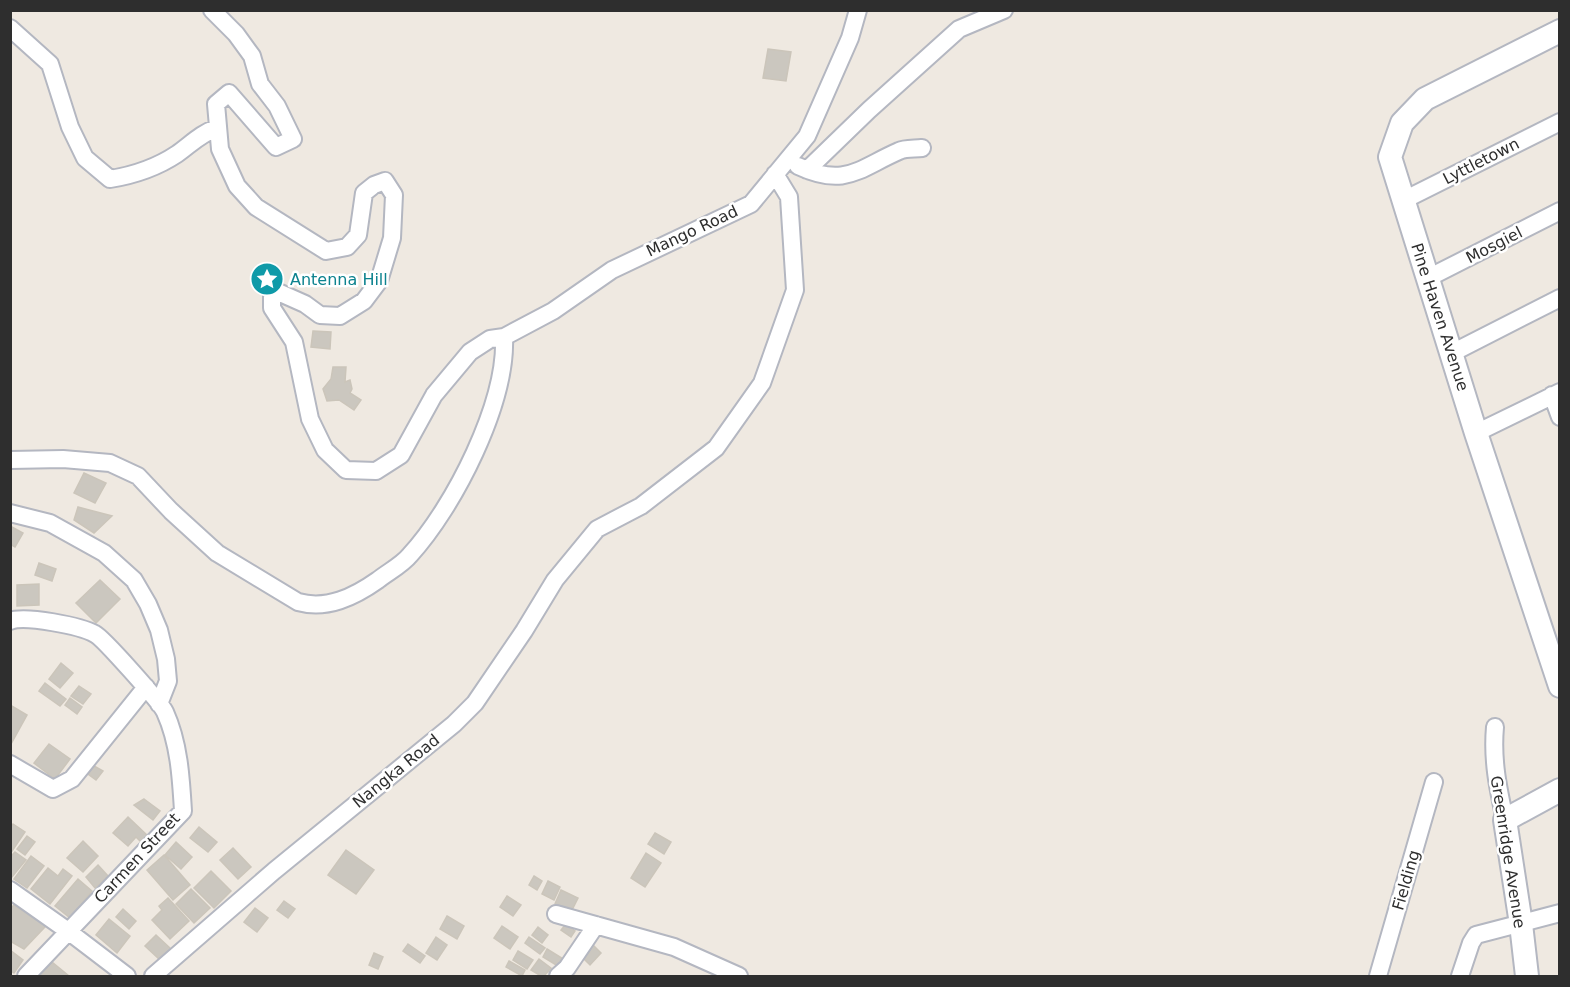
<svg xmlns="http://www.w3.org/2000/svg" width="1570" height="987" font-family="'DejaVu Sans',sans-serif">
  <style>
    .building { fill: #cbc7bf; stroke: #cbc5ba; stroke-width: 1.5 }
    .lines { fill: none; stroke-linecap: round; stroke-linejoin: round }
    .street-casing { stroke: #b4b7c1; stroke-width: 20 }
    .secondary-casing { stroke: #b4b7c1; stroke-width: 26 }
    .street { stroke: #fff; stroke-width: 16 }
    .secondary { stroke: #fff; stroke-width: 22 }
    .labels { text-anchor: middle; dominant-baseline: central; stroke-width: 5; stroke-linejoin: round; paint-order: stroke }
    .street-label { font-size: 16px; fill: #2e2e2e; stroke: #fff }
    .culture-label { font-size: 16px; fill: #0d838f; stroke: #fff; text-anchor: start }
  </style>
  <rect width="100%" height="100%" fill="#efe9e1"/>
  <!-- building -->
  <path class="building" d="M768 49 791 52 786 81 763 78Z
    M313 331 331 332 330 349 311 347Z
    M333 367H346L345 382 350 380 352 389 350 393 361 400 354 410 339 400 327 401 323 389 331 379Z
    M84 473 106 483 95 503 74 493Z
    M78 507 112 516 94 533 74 520Z
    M10 526 23 533 15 547 10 544Z
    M39 563 56 569 52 581 35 575Z
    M100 580 120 599 96 623 76 603Z
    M39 584V605L17 606V585Z
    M61 663 73 673 60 688 49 679Z
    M45 683 66 699 60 706 39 691Z
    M79 686 91 694 83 704 71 696Z
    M70 698 82 707 77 714 65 705Z
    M10 705 27 715 11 744H10Z
    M49 744 70 759 55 779 34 763Z
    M94 766 103 771 96 780 88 774Z
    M144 799 160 811 153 820 134 805Z
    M128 817 148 836 142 843 136 837 128 846 113 833Z
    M13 824 25 832 10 854V828Z
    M199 827 217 842 208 852 190 838Z
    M655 833 671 842 664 854 648 844Z
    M27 836 35 842 25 855 17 849Z
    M83 841 98 856 83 872 67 858Z
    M176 842 192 857 181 869 165 855Z
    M233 848 251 867 238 879 220 860Z
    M346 850 374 870 356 894 328 875Z
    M15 852 26 860 11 878 10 857Z
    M646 853 661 863 645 887 631 878Z
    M164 855 190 885 173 900 147 870Z
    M31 856 44 866 27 888 14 879Z
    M98 865 108 876 95 888 86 877Z
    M48 868 58 876 63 869 72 876 50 904 31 889Z
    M211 871 231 891 214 908 194 888Z
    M534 876 542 881 537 890 529 885Z
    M78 879 92 891 70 918 55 906Z
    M548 881 560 887 554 900 542 894Z
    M191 889 210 908 194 923 176 904Z
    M561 890 578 898 571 912 555 904Z
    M507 896 521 905 513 916 500 907Z
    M168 898 189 921 170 939 152 920 162 910 159 906Z
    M284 901 295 909 288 918 277 910Z
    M14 905 46 926 24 949 10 941V909Z
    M255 908 268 918 257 932 244 922Z
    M123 909 136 921 129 929 116 917Z
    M447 916 464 926 457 939 440 929Z
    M109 919 130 936 117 953 96 935Z
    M566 924 575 931 571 937 561 930Z
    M502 926 518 937 510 949 494 938Z
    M538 927 548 935 542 943 532 935Z
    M156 935 171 949 160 960 145 946Z
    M436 937 447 945 437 960 426 953Z
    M529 937 545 948 540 954 525 943Z
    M408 944 425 956 420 963 403 951Z
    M593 945 601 953 590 965 581 956Z
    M547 949 565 960 561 968 543 957Z
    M10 950 23 960 14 973 10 970Z
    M518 951 533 960 527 969 513 960Z
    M374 953 383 957 378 969 369 965Z
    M539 959 551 968 544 976H541L531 970Z
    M509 961 525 970 522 976 506 967Z
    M52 962 69 976H39Z"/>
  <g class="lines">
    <defs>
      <path id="street" d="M10 28 50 64 70 127 85 158 110 179C135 175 156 168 177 154 190 145 201 133 217 128
        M798 166C845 188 858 169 899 151 905 148 915 149 922 148
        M807 170 869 110 959 29 1004 10
        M1402 201 1560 122
        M1428 278 1560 211
        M504 337 553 311 612 270 751 204 807 136 850 38 858 10
        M1452 353 1560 298
        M1552 395 1560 417
        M1476 433 1560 392
        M10 460 63 459 110 463 138 476 171 511 217 553 298 602C327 610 354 597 378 580 388 572 402 565 410 555 454 507 507 403 504 337L490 339 470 352 434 395 401 455 376 471 346 470 325 450 310 419 294 342 272 308V297L278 292 305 304 320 315 340 316 364 301 379 281 392 238 394 195 385 181 374 185 364 193 358 235 347 247 326 251 256 207 237 186 220 149 216 104 229 93 276 147 293 139 277 106 260 84 252 56 236 34 212 10
        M10 513 50 523 104 553 134 580 148 604 159 630 166 659 168 681 159 704
        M10 621C25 615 81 626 95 634 103 638 161 703 165 712 179 743 181 777 183 811L26 976
        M1495 727C1492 760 1498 788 1505 820
        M10 764 53 789 72 779 146 687
        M10 890 68 931 127 976
        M556 914 674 947 739 976
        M153 976 274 871 454 724 475 703 524 631 555 580 597 529 641 506 716 448 762 383 795 290 789 197 775 174
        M558 976 567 968 596 925
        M1378 976 1434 782
        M1460 976 1471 943 1476 935 1560 913"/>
      <path id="secondary" d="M1560 31 1425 99 1402 123 1390 157 1476 433 1560 686
        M1527 976 1521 924 1505 820 1560 790"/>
    </defs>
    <!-- street casing -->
    <use href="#street" class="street-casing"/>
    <!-- secondary casing -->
    <use href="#secondary" class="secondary-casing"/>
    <!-- street -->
    <use href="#street" class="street"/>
    <!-- secondary -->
    <use href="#secondary" class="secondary"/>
  </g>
  <!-- icons -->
  <defs>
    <symbol id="sight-disc" viewBox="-11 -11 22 22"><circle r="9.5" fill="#0f9aa8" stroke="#fff"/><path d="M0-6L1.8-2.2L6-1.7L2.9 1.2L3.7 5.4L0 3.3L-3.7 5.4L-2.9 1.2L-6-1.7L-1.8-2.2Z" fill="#fff"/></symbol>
  </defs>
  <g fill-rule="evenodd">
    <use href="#sight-disc" x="248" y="260" width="38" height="38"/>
  </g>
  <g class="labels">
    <!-- street labels -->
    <g class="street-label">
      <text transform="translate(1481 161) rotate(-27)">Lyttletown</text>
      <text transform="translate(692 231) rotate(-25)">Mango Road</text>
      <text transform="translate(1494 245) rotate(-27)">Mosgiel</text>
      <text transform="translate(1440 317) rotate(72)">Pine Haven Avenue</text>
      <text transform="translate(396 771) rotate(-39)">Nangka Road</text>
      <text transform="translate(1508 852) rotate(81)">Greenridge Avenue</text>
      <text transform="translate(137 858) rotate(-47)">Carmen Street</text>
      <text transform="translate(1406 880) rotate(-74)">Fielding</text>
    </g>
    <!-- culture labels -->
    <g class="culture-label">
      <text x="290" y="279">Antenna Hill</text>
    </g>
  </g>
  <!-- border -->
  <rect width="1570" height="987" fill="none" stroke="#2e2e2e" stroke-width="24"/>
</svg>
